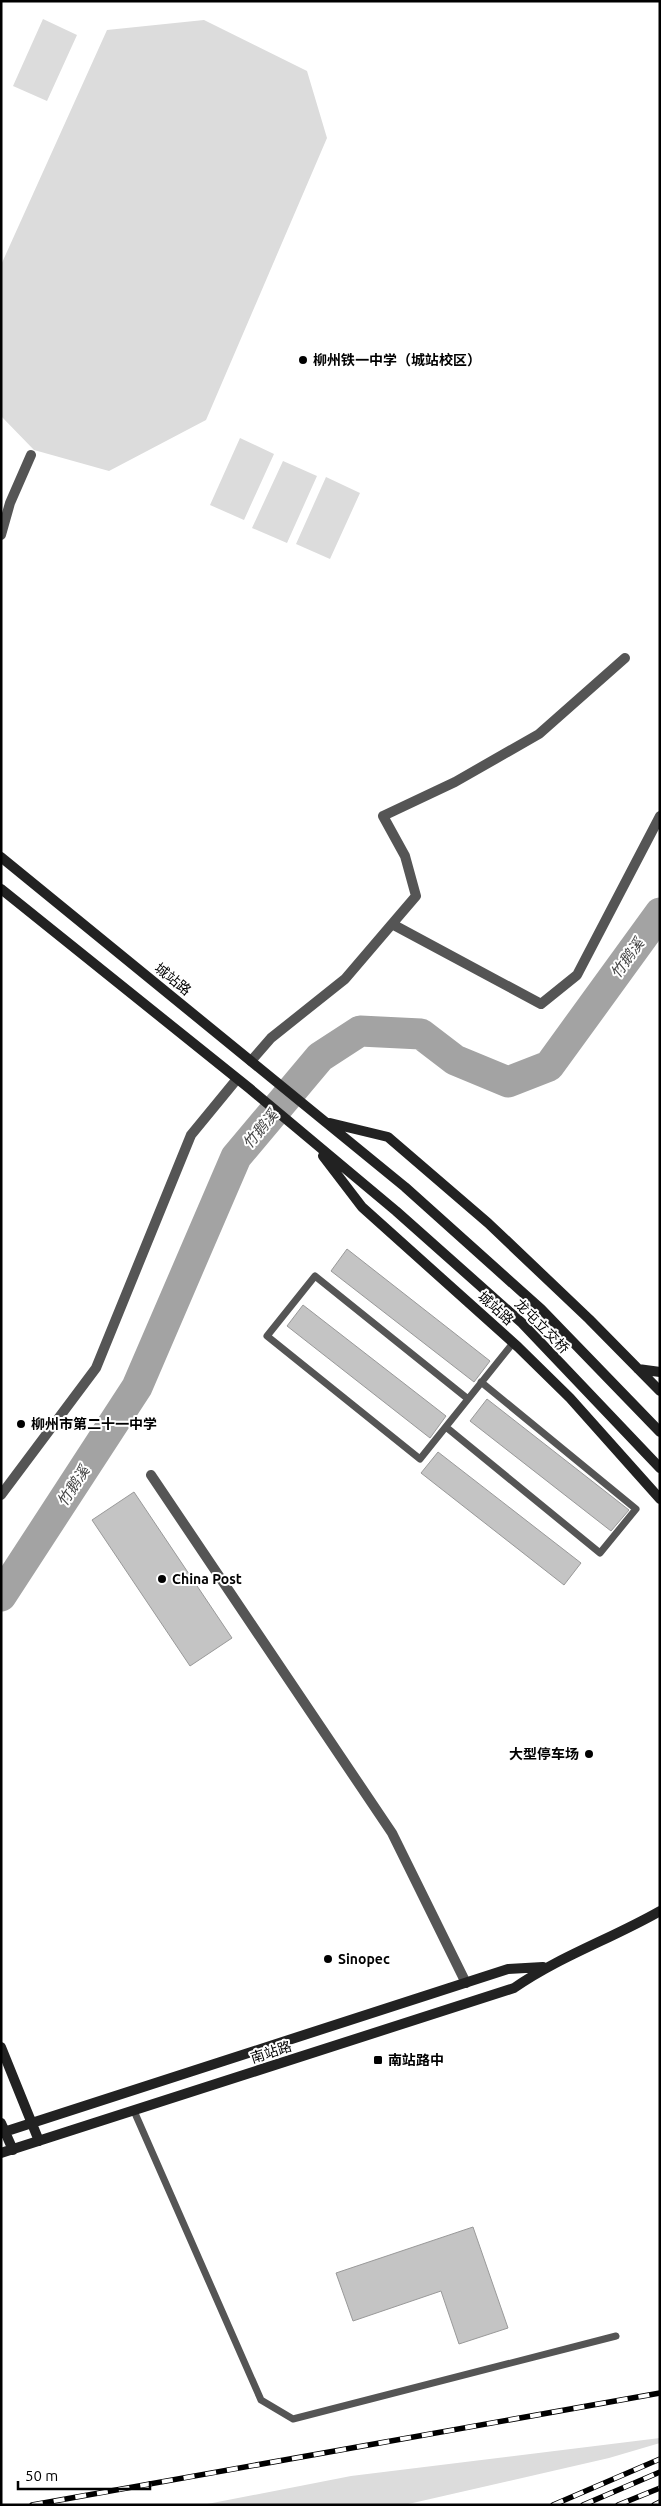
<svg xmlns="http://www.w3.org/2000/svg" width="661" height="2506" font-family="Ubuntu,'Noto Sans SC',sans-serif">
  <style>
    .green { fill: #dcdcdc }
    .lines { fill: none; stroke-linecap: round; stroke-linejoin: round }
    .river { stroke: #a3a3a3; stroke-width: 31 }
    .building { fill: #c4c4c4; stroke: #999 }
    .lane { stroke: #555; stroke-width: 7 }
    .street { stroke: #555; stroke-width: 10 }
    .secondary { stroke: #222; stroke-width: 10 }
    .rail-casing { stroke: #000; stroke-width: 5.5 }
    .rail { stroke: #fff; stroke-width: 4; stroke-dasharray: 11; stroke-linecap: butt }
    .poi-dot { fill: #000; stroke: #fff; stroke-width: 2 }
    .labels { text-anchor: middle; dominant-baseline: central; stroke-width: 4; stroke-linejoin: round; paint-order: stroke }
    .poi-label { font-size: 14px; font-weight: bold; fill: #000; stroke: #fff; text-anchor: start }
    .street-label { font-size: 14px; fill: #000; stroke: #fff }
    .water-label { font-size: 15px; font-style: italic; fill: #444; stroke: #fff }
  </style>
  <rect width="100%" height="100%" fill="#fff"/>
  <!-- green -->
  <path class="green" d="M43 19 77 35 47 101 13 86Z
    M204 20 307 71 327 138 206 420 109 471 34 450 1 416V265L107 30Z
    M240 438 274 454 244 520 210 505Z
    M283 461 317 476 287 543 252 528Z
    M326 477 360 493 330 559 296 544Z
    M660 2438V2443L609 2458 404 2505H202L351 2476Z"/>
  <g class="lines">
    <!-- river -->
    <path class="river" d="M1 1596 137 1387 236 1157 320 1057 360 1031 421 1034 455 1060 508 1082 549 1066 660 913"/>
  </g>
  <!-- building -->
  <path class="building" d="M347 1249 490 1361 474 1382 331 1271Z
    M303 1305 446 1416 430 1438 287 1326Z
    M487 1399 629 1510 611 1531 470 1421Z
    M438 1452 581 1563 564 1585 421 1473Z
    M134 1492 232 1638 190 1666 92 1520Z
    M473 2227 508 2328 459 2344 441 2291 353 2321 336 2273Z"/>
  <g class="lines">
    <!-- lane -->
    <path class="lane" d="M468 1399 315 1276 267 1336 420 1459 513 1343
      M446 1427 600 1553 636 1509 481 1382
      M134 2111 261 2400 293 2419 616 2336"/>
    <!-- street -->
    <path class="street" d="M1 535 10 503 31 455
      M392 924 416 896 405 856 383 816 455 782 539 734 625 658
      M251 1061 271 1038 345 979 392 924 541 1004 577 975 660 816
      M151 1475 392 1833 466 1983
      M1 1495 96 1368 191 1135 237 1079"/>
    <!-- secondary -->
    <path class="secondary" d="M1 857 405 1187 541 1309 660 1432
      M1 889 249 1088 396 1211 522 1323 660 1468
      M330 1123 388 1137 488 1223 589 1319 660 1391
      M323 1156 362 1207 518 1347 570 1398 660 1499
      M638 1369 660 1372
      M1 2047 39 2141
      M1 2123 13 2150
      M1 2133 508 1969 543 1967
      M1 2153 514 1988C560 1956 611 1939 660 1911"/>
    <defs>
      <path id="rail" d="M32 2505 660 2393
        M553 2505 660 2459
        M583 2505 660 2472
        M618 2505 660 2488
        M654 2505 660 2502"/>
    </defs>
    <!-- rail casing -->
    <use href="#rail" class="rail-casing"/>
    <!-- rail -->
    <use href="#rail" class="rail"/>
  </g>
  <!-- markers -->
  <g class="poi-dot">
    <circle cx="303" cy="360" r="5"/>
    <circle cx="21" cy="1424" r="5"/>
    <circle cx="162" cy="1579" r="5"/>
    <circle cx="589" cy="1754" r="5"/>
    <circle cx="328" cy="1959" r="5"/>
    <rect x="373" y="2055" width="10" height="10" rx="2.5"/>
  </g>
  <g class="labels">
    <!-- poi labels -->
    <g class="poi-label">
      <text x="313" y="360">柳州铁一中学（城站校区）</text>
      <text x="31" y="1424">柳州市第二十一中学</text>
      <text x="172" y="1579">China Post</text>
      <text x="579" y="1754" text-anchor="end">大型停车场</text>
      <text x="338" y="1959">Sinopec</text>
      <text x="388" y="2060">南站路中</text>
    </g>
    <!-- street labels -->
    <g class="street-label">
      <text transform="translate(173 979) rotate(39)">城站路</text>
      <text transform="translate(496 1308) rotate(42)">城站路</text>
      <text transform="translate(542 1326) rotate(45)">龙屯立交桥</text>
      <text transform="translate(271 2052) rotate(-18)">南站路</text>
    </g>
    <!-- water labels -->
    <g class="water-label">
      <text transform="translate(627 958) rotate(-54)">竹鹅溪</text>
      <text transform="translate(260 1129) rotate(-50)">竹鹅溪</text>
      <text transform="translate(73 1486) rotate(-57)">竹鹅溪</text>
    </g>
  </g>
  <!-- border -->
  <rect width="661" height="2506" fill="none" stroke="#000000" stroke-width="5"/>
  <!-- scale -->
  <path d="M18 2481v8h132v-8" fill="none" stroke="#000000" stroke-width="2.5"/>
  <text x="25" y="2481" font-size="15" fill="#000000" stroke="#ffffff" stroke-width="4" paint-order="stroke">50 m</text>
</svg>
